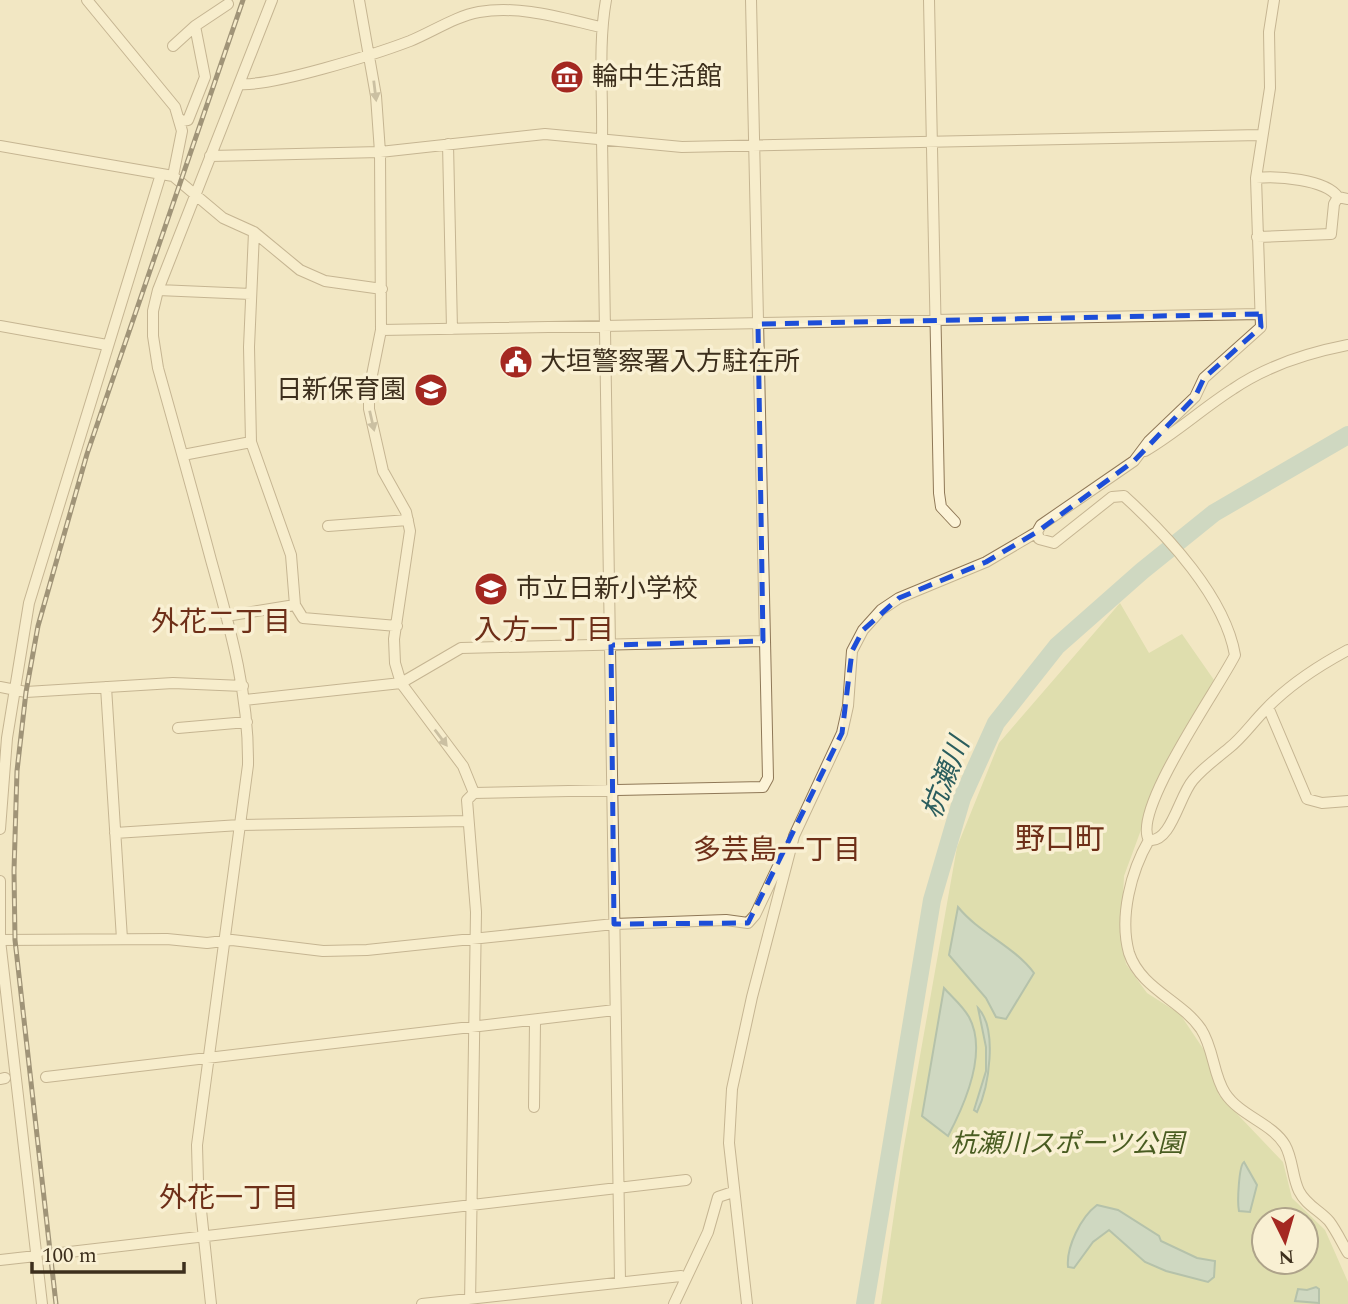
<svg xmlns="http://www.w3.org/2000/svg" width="1348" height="1304" font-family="Spectral,'Noto Sans JP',serif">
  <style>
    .green { fill: #c7d295; fill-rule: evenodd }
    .water { fill: #a5c5be; stroke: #6b948d; stroke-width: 2 }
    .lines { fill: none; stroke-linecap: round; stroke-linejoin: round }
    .river { stroke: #a5c5be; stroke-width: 18 }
    .minor-casing { stroke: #8f7857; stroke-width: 12 }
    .minor { stroke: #fcf3d7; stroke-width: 10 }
    .rail-casing { stroke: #3d2f1d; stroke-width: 5 }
    .rail { stroke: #f9f0d3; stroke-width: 2.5; stroke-dasharray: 8; stroke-linecap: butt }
    .oneway { fill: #9c917a }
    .marked { fill: none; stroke: #1d4ed8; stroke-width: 5; stroke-dasharray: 14 9; stroke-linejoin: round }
    .labels { text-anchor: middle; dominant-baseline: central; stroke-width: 7; stroke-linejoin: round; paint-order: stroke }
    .poi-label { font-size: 26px; fill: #3d2f1d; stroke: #f9f0d3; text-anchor: start }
    .park-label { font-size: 26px; font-style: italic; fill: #495c21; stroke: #f9f0d3 }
    .neighbourhood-label { font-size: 28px; fill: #6e2f18; stroke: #f9f0d3 }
    .water-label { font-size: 28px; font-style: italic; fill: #2b5e5e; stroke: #f9f0d3 }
    .quarter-label { font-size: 30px; fill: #6e2f18; stroke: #f9f0d3 }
  </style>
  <rect width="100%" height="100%" fill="#f2e7c3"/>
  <!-- green -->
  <path class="green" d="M1120 603 1149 653 1182 634 1214 680 1163 770 1124 876 1121 939 1126 964 1147 993 1180 1014 1206 1053 1219 1095 1283 1162 1292 1198 1325 1230 1348 1282V1304H881L903 1152 957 847 999 743ZM1264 1220H1306V1262H1264Z"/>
  <!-- water -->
  <path class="water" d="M958 907C979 933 1014 946 1034 973L1006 1019 996 1017 986 998 949 955Z
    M944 988C952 997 963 1006 969 1017 988 1052 965 1104 948 1136L922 1116Z
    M978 1008C998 1029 989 1087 977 1112L974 1110 986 1071V1047Z
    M1244 1162 1257 1185 1250 1212 1239 1211C1237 1202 1239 1165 1244 1162Z
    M1097 1205 1118 1210 1159 1236 1161 1241 1197 1258 1215 1261 1214 1277 1208 1282 1166 1271 1145 1262 1109 1230 1093 1242 1074 1268 1068 1267C1066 1247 1081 1217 1097 1205Z
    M1316 1287 1319 1289V1303L1295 1301 1298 1289 1307 1290Z"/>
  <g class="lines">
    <!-- river -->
    <path class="river" d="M865 1304 932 900 962 798 996 723 1057 646 1142 571 1214 513 1348 435"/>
    <defs>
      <path id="minor" d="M87 0 175 107 182 131 173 176
        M359 0 376 96 380 152 381 330 369 390V409L383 471 406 512 410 531 394 639 395 663 401 683 463 766 474 793 467 800 476 912 470 1304
        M606 0C598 44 603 95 602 140L620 1281
        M929 0 939 493 941 507 955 522
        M173 46 195 26
        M239 84C271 87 376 54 410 41 432 32 456 16 479 12 520 5 561 18 601 27
        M181 121 188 120 205 77 195 26 228 4
        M448 144 452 329
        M0 146 173 176 223 218 254 232 300 270 325 281 382 289
        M210 156 380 152 545 134 682 147 1260 135
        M1256 178C1278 176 1325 179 1338 197L1348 199
        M254 232 249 347 251 442 291 555 295 605
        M1257 237 1331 234 1334 204 1338 197
        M158 290 251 294
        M0 326 107 345
        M381 330 1260 314
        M1145 451C1176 433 1203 408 1233 389 1268 365 1307 353 1348 345
        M183 455 251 442
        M328 526 408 520
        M1037 532 1039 539 1054 543 1112 497 1124 496C1167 535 1225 597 1235 655 1220 686 1131 811 1149 840 1171 843 1179 796 1193 780 1204 767 1216 759 1229 748 1242 738 1253 722 1266 709 1289 685 1318 666 1348 650
        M226 616 295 605 303 618 397 626
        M0 687 26 692 173 683 243 686
        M106 687 122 939
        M245 700 401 683 461 648 763 641
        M1268 707 1307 799 1322 803 1348 801
        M178 728 247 722
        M474 793 763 787 768 778 751 0
        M0 829 7 738 29 603 161 174
        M115 833 240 825 468 821
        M1149 840C1131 871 1119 917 1129 953 1141 989 1181 1000 1201 1029 1214 1049 1213 1075 1225 1093 1240 1116 1272 1123 1285 1145 1293 1159 1292 1177 1299 1191 1306 1205 1319 1210 1329 1221 1336 1230 1342 1243 1348 1253
        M0 881V940L42 1304
        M0 940 167 939 207 943 232 940 323 951 367 950 614 924 726 920 748 923 755 915 781 860
        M46 1077 615 1010
        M0 1079 5 1078
        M534 1107 535 1022
        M61 1253 686 1180
        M0 1260 36 1256
        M211 1304 198 1182 197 1145 248 765C249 693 230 628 211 560 194 496 176 432 158 368L153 336V311L158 290 272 0
        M422 1304 681 1276 685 1280
        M674 1304 708 1232 718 1197 733 1192
        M747 1304 729 1143 732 1089 752 997 794 836 842 733 848 706 852 651 863 630 881 610 899 598 986 562 1037 532 1041 525 1134 461 1149 441 1195 397 1204 378 1261 327 1256 178 1270 88 1269 32 1274 0"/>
    </defs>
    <!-- minor casing -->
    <use href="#minor" class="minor-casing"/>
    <!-- minor -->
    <use href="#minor" class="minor"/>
    <defs>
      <path id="rail" d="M56 1304 15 940 14 871 17 771 26 692 38 626 87 454 243 0"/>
    </defs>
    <!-- rail casing -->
    <use href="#rail" class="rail-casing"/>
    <!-- rail -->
    <use href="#rail" class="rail"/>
  </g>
  <!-- one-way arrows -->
  <defs><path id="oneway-solid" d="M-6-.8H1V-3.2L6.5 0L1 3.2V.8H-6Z" transform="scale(1.75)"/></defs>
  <g class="oneway">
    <use href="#oneway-solid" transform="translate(375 91) rotate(83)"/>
    <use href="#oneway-solid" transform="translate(372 421) rotate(77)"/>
    <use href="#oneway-solid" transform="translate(441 738) rotate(53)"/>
  </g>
  <!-- marked area -->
  <path d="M0 0H1348V1304H0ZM1260 314 1261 327 1204 378 1195 397 1134 461 1037 532 986 562 899 598 863 630 852 651 842 733 748 923 614 924 611 645 763 641 758 324Z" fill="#f2e7c3" fill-opacity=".55" fill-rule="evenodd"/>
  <path class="marked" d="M1260 314 1261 327 1204 378 1195 397 1134 461 1037 532 986 562 899 598 863 630 852 651 842 733 748 923 614 924 611 645 763 641 758 324Z"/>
  <!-- icons -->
  <defs>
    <symbol id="museum-disc" viewBox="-11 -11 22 22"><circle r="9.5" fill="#a42821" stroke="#f9f0d3"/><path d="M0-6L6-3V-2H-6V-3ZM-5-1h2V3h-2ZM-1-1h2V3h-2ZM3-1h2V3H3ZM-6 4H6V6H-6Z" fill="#fff"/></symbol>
    <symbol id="civic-disc" viewBox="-11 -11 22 22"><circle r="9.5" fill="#a42821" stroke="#f9f0d3"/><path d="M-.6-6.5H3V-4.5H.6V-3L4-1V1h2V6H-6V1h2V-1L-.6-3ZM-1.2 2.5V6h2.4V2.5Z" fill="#fff"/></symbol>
    <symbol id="school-disc" viewBox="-11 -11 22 22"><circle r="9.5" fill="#a42821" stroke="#f9f0d3"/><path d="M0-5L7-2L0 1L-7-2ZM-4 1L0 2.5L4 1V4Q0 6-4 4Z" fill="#fff"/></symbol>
  </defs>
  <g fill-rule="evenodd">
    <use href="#museum-disc" x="548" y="58" width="38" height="38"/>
    <use href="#civic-disc" x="497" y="343" width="38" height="38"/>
    <use href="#school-disc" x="412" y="371" width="38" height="38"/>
    <use href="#school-disc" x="472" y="570" width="38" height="38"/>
  </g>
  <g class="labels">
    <!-- poi labels -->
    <g class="poi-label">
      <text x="592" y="77">輪中生活館</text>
      <text x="540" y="362">大垣警察署入方駐在所</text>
      <text x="406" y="390" text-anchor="end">日新保育園</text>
      <text x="516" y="589">市立日新小学校</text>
    </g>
    <!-- park labels -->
    <g class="park-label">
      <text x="1067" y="1144">杭瀬川スポーツ公園</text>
    </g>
    <!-- neighbourhood labels -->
    <g class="neighbourhood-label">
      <text x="221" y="622">外花二丁目</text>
      <text x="544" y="630">入方一丁目</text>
      <text x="777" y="850">多芸島一丁目</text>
      <text x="229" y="1198">外花一丁目</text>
    </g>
    <!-- water labels -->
    <g class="water-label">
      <text transform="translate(946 778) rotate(-69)">杭瀬川</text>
    </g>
    <!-- quarter labels -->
    <g class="quarter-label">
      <text x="1060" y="840">野口町</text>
    </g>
  </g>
  <!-- north arrow -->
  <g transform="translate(1285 1241) rotate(175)"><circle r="33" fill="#f9f0d3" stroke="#aea38a" stroke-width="2"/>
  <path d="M0-5L12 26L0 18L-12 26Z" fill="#a42821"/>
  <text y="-10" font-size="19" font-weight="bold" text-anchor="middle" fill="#3d2f1d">N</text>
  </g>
  <!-- scale -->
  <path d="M32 1262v10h152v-10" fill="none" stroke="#3d2f1d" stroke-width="3.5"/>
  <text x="42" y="1262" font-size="21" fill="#3d2f1d" stroke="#f9f0d3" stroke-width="5" paint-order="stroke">100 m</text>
</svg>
